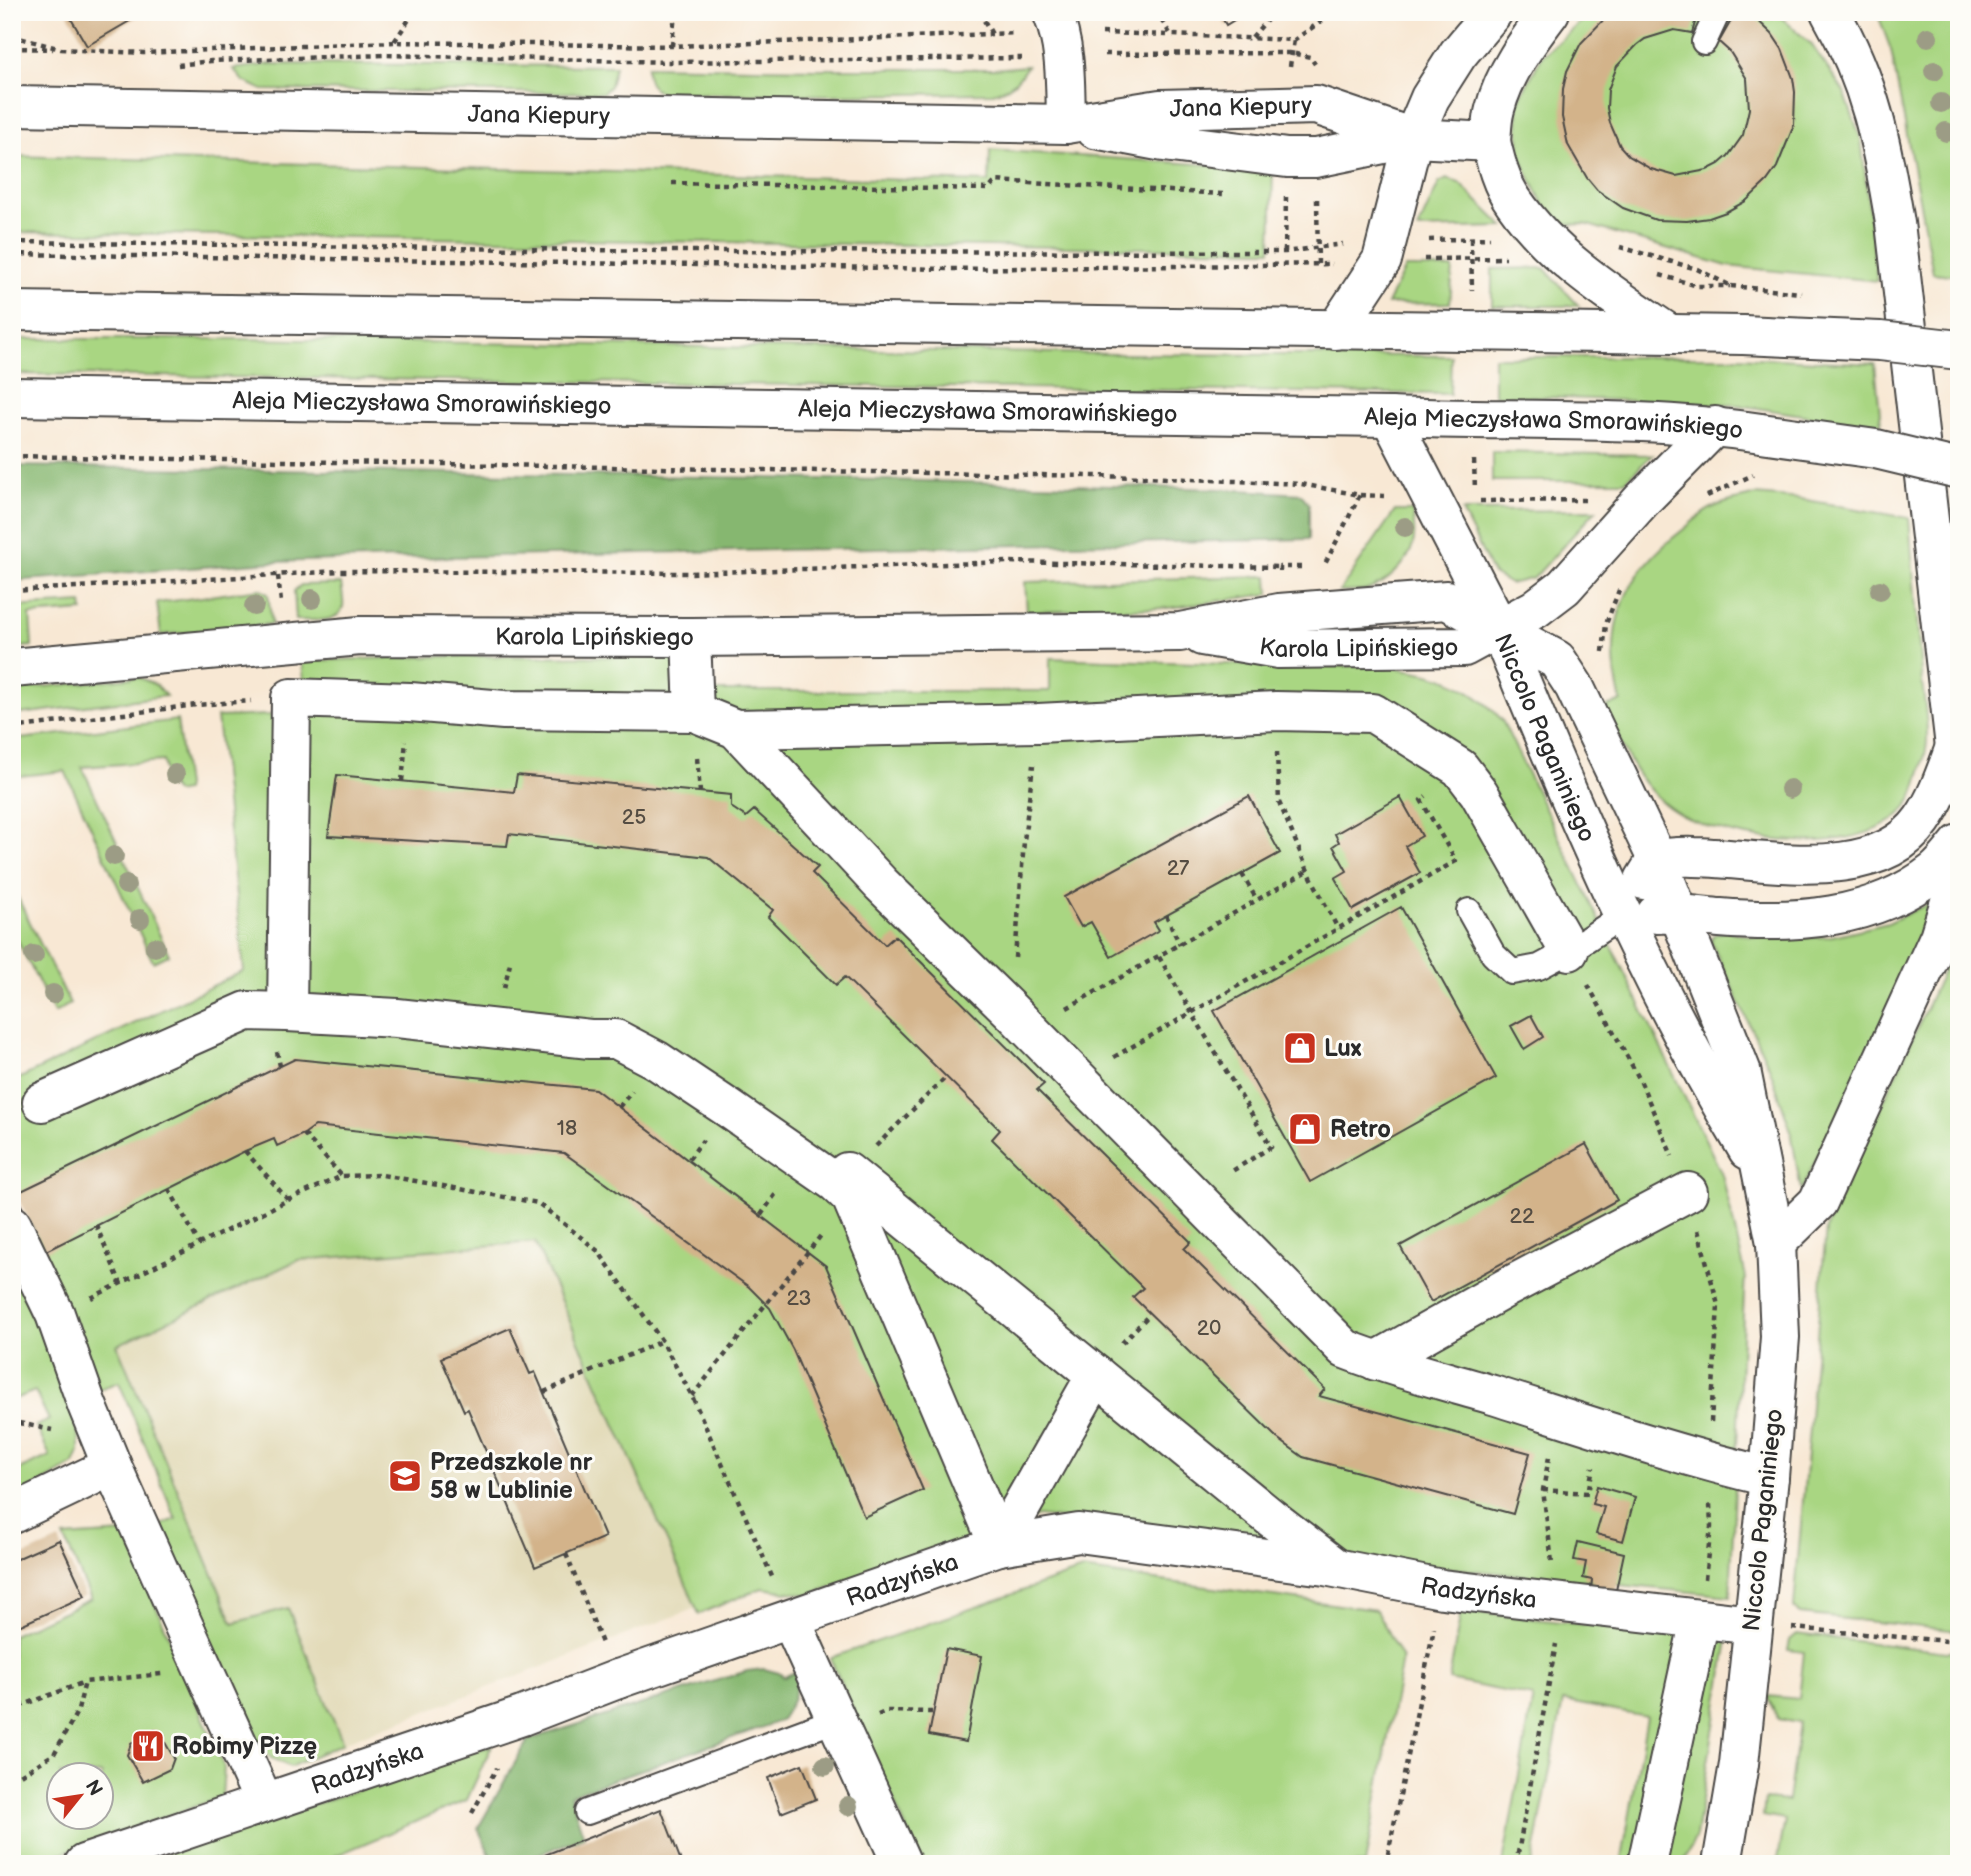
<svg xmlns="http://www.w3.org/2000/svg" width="1971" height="1876" font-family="'Balsamiq Sans',sans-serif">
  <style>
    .built { fill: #e3dbba }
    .green { fill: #a9d682; stroke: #6a8056; stroke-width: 2; fill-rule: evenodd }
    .forest { fill: #86b770; stroke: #58714e; stroke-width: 2 }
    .building { fill: #d3b38a }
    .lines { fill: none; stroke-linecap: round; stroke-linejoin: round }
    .service-casing { stroke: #4a4744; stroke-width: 28 }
    .pedestrian-casing { stroke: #4a4744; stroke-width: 42 }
    .minor-casing { stroke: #4a4744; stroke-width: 42 }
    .secondary-casing { stroke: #4a4744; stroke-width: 42 }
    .path { stroke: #4a4744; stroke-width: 4.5; stroke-dasharray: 5 5; stroke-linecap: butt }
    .service { stroke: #fff; stroke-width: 24 }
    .pedestrian { stroke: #fff; stroke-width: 38 }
    .minor { stroke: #fff; stroke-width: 38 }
    .secondary { stroke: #fff; stroke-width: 38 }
    .secondary-bridge-casing { stroke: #4a4744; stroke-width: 42; stroke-linecap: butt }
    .path-bridge { stroke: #4a4744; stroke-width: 4.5; stroke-dasharray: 5 5; stroke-linecap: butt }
    .secondary-bridge { stroke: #fff; stroke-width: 38 }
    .tree { fill: #9c9c85 }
    .labels { text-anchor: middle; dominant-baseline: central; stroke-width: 6; stroke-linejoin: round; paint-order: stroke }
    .number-label { font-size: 21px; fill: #554d43 }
    .street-label { font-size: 24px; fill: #2b2b2b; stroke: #fdfcf7 }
    .poi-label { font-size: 24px; font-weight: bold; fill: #2b2b2b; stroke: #fdfcf7; text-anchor: start }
  </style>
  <rect width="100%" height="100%" fill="#fdfcf7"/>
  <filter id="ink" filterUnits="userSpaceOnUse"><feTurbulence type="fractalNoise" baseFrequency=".0143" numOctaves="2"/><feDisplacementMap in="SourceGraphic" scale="14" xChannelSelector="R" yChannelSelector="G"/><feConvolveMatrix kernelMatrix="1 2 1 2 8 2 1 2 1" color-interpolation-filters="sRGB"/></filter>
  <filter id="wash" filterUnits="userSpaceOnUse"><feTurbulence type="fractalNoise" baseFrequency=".00686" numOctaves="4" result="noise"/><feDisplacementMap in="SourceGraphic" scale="28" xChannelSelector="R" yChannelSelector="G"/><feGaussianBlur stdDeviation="1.57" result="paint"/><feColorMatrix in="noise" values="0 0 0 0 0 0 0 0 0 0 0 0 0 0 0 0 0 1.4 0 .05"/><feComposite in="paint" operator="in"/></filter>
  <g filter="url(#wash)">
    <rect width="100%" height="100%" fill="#f8e8d4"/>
    <!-- built -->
    <path class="built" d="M535 1242 696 1608 343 1743 288 1608 233 1623 117 1345 298 1260Z"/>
    <!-- green -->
    <path class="green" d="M1592 12H1775L1811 44 1844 92 1861 139 1877 281 1727 266 1585 224 1553 225 1520 157 1517 104 1542 56Z
      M1877 12H1959V276L1933 273 1891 50Z
      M271 64 615 66 610 86 603 93 263 90 243 81 233 69Z
      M647 66 815 69H993L1027 66C1018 81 1009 89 993 93L829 95 662 93C649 87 647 81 647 66Z
      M990 150 1273 169 1271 250 12 232V156L989 182Z
      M1447 179 1459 183 1504 227 1418 229 1439 183Z
      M1405 268H1453L1450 303 1387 304Z
      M1544 268 1579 306H1492V269Z
      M12 339H243L1117 354 1451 356 1450 394 12 374Z
      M1494 357H1737L1875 364 1881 424 1834 420 1738 405 1494 395Z
      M1492 452 1652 455 1625 481H1492Z
      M1755 495 1801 499 1909 518C1913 569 1917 620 1921 672 1923 694 1928 718 1927 741 1927 750 1917 789 1912 798 1879 863 1728 844 1676 812 1638 788 1622 747 1605 708L1621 701C1601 627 1623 575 1684 529 1693 522 1703 511 1714 507 1727 501 1742 499 1755 495Z
      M1596 510 1534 578 1510 584 1493 574 1462 511Z
      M1395 511H1412C1414 522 1416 534 1413 544 1408 564 1386 584 1367 590 1359 592 1348 591 1339 592Z
      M1268 576 1269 594 1168 608 1027 612 1025 582Z
      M341 584C342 591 344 601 343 607 339 624 309 620 296 620L294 591 301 585Z
      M260 589 268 594 272 624 161 635 157 603Z
      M82 603 83 611 30 615 32 646 12 648V607Z
      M450 656 703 657 710 691H1050V658C1128 661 1206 664 1284 666 1336 667 1393 661 1442 678 1467 687 1485 701 1502 720L1722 1174 1745 1273 1730 1596 1369 1560 1038 1516 808 1595 762 1588 699 1614 535 1242 298 1260 117 1345 233 1623 288 1608 343 1743 290 1767 271 1758 244 1726 154 1528 176 1519 119 1382 97 1390 12 1175V1082L244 971 217 717 300 714 304 685 302 661Z
      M138 677 156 685 166 696 12 715V690Z
      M177 720 186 786 185 791 176 793 167 782 163 761 82 767 169 955 153 962 65 771 12 777V740Z
      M12 886 70 1004 54 1013 12 929Z
      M1942 897 1801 1191 1791 1131 1770 1069 1711 942 1713 935 1724 931 1771 939 1828 937 1888 923Z
      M1959 936V1631L1799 1614 1794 1607 1826 1228Z
      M17 1264 66 1391 79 1439V1452L74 1464 12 1500V1473L50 1456 36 1426 49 1420 35 1391 12 1400V1278Z
      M125 1533 224 1767 222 1797 30 1864H12V1635L91 1599 64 1537ZM60 1774H102V1816H60Z
      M1082 1570 1376 1610 1402 1659 1365 1864H922L830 1658Z
      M1461 1611 1728 1640 1696 1836 1683 1864H1621L1647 1717 1563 1701 1532 1864H1503L1533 1697 1449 1680Z
      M1797 1634 1947 1652 1959 1648V1864H1777L1785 1820 1763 1816 1765 1799 1788 1801 1799 1723 1778 1719 1767 1696 1799 1699 1804 1652 1788 1650 1790 1640Z
      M492 1745 467 1800 316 1864H136Z"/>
    <!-- forest -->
    <path class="forest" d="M12 466 886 480 1223 489 1301 494 1309 504V539L402 558 272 562 12 581Z
      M764 1669 779 1673 784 1677 795 1672C799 1692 791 1705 780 1721L570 1795 584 1837 512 1864H494L478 1828 528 1740 747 1671Z"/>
    <g id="blocks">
      <!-- building -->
      <path class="building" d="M67 12H145L87 46Z
        M1219 12H1247L1226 25Z
        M1611 12H1698L1692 33 1674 30 1645 39 1637 45 1617 66 1608 90 1607 108 1610 123 1620 146 1629 156 1651 169 1676 176 1707 170 1719 164 1728 156 1743 135 1749 109 1747 79 1730 52 1719 42 1736 12H1749L1772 34 1782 49 1793 78 1795 92 1794 125 1777 167 1767 181 1746 201 1726 212 1709 218 1687 221 1656 220 1623 208 1597 190 1587 178 1568 145 1562 117 1563 89 1567 71 1581 43Z
        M337 775 514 792 517 775 731 795V807L746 817 754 810 818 867 812 873 885 945 895 936 1044 1084 1037 1090 1191 1242 1184 1249 1325 1389 1319 1396 1530 1453 1513 1514 1303 1457 1277 1438 1133 1297 1143 1288 992 1139 1000 1130 845 977 836 985 768 917 773 910 708 857 509 834 507 846 328 836Z
        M1249 796 1280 853 1154 922 1159 930 1111 957 1091 922 1081 927 1064 897Z
        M1400 797 1422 836 1405 846 1420 873 1353 910 1335 878 1347 871 1333 846 1339 842 1335 834Z
        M1401 907 1496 1078 1310 1182 1214 1011Z
        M1531 1015 1543 1037 1524 1049 1511 1026Z
        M295 1059 595 1089 826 1266 923 1490 864 1517 793 1350 770 1308 749 1287 564 1153 315 1126 304 1134 277 1146 274 1139 245 1151 46 1251 15 1194Z
        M1586 1144 1617 1200 1431 1302 1400 1246Z
        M510 1328 530 1374 535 1372 605 1537 535 1567 468 1409 464 1411 441 1358Z
        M1597 1486 1635 1497 1623 1541 1596 1534 1604 1507 1592 1504Z
        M59 1540 85 1596 12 1629V1561Z
        M1578 1542 1624 1553 1615 1595 1591 1590 1592 1580 1583 1578 1586 1562 1574 1560Z
        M946 1649 982 1656 966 1742 929 1735Z
        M155 1730 159 1732 174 1758 170 1769 143 1782 127 1755 131 1744Z
        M802 1764 816 1799 781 1813 768 1778Z
        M661 1809 682 1864H522Z"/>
    </g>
  </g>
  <g filter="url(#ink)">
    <use href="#blocks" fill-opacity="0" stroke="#4a4744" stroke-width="2"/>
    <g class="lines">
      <defs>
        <path id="service" d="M1704 42 1718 12
          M1469 911 1493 954 1512 972 1539 967 1569 951 1622 916
          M587 1812 835 1720"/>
        <g id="pedestrian">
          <path d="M187 1633 264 1802"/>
          <path id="s1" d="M84 1864 522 1716 618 1679"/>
        </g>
        <g id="minor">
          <path d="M1052 12C1067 48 1065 86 1066 124"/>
          <path d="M1830 12C1871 83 1882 144 1895 223L1955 747 1959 757"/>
          <path id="s2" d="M12 106 1066 124 1160 109 1316 105 1413 138"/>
          <path d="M1095 129 1164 142 1287 158H1316L1413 138 1491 142C1492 131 1492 119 1495 109 1504 73 1528 41 1550 12"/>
          <path d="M1413 138 1430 98 1458 54 1493 12"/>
          <path id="s3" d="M1499 628C1572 807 1648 985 1748 1150"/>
          <path id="s4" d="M1202 636 1278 649 1464 647 1499 628"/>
          <path d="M691 637 694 712"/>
          <path id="s5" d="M12 668 360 636 691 637 1180 632 1279 613 1447 600 1557 660 1574 686 1657 859 1741 1070 1776 1243 1780 1337 1769 1477 1739 1764 1722 1864"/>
          <path d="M736 729 1038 723 1276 711 1373 713 1460 768 1479 793 1569 951"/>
          <path d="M1644 880 1657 859C1669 858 1682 856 1694 857 1762 858 1875 886 1922 820 1937 799 1946 771 1955 747"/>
          <path d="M1656 914C1678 913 1698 916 1720 918 1794 924 1873 920 1934 872 1943 865 1951 854 1959 844"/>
          <path d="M42 1102 247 1011 287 1012"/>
          <path d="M843 1176 847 1172 1270 1517 1335 1567"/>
          <path d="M12 1225 55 1314 87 1405 112 1466 12 1514"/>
          <path d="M1776 1243 1818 1202 1939 937 1952 895 1959 860"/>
          <path d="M1376 1361 1506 1288 1688 1192"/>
          <path d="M112 1466 187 1633"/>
          <path d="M999 1546 851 1197 836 1183 728 1108 656 1060 616 1039H590L397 1018 287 1012 291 698 410 702 504 710 694 712 736 729 881 884 1011 1011 1345 1349C1393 1368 1443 1380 1493 1395 1585 1424 1676 1455 1769 1477"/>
          <path d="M999 1546 1096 1375"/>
          <path d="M791 1620 902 1864"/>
          <path id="s6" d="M618 1679 999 1546 1079 1533 1325 1566 1442 1589 1753 1625"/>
          <path d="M1647 1864 1700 1619"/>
        </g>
        <g id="secondary">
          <path d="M1491 142C1496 163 1501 184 1514 202 1553 258 1612 295 1668 333"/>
          <path d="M12 311 1743 335"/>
          <path d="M1336 330 1382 260 1413 138"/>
          <path id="s7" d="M12 397 1390 417C1514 422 1639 415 1761 433"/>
          <path d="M1390 417 1499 628 1535 609 1564 587 1642 500 1715 426"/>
        </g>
      </defs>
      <!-- service casing -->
      <use href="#service" class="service-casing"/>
      <!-- pedestrian casing -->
      <use href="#pedestrian" class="pedestrian-casing"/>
      <!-- minor casing -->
      <use href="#minor" class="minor-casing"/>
      <!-- secondary casing -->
      <use href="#secondary" class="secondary-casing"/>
      <!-- path -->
      <path class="path" d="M414 12 394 42 672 46 992 34
        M979 12 992 34 1016 33
        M1156 12 1171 35 1294 40 1335 12
        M1102 33 1171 35
        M12 36 61 49 143 53 394 42
        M1252 37 1274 12
        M672 46 675 12
        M12 48 53 49
        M1105 54 1291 53 1310 57 1315 64
        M178 65 211 61 384 55 671 62 1022 58
        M1290 66 1294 40
        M672 183 989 189 996 181 1223 194
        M1317 199 1318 265
        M1471 239 1472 290
        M1429 240 1490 238
        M12 242 665 251 1285 252 1343 244
        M1620 247 1697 269 1731 286
        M1285 252 1286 197
        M12 254 950 269 1332 264
        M1424 259 1506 258
        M1660 275 1698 286H1730
        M12 456 1145 477 1301 484 1360 495 1324 566
        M1474 460 1475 490
        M1360 495 1384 496
        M1707 496 1753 475
        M1480 501 1587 500
        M1280 571V567H1305
        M278 576 281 602
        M12 591 339 571 688 573 1007 562 1280 567
        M1603 652 1606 624 1619 590
        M12 728 196 705 251 701
        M1277 752 1279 802 1308 871 1338 929
        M697 758 700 792
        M402 781 406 741
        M1242 874 1257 900
        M1166 915 1180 945
        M1159 957 1271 1147 1229 1173
        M1015 958 1024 841 1033 765
        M1588 985 1640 1080 1672 1156
        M504 988 510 963
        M1067 1008 1308 871
        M277 1052 280 1066
        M1114 1057 1456 861 1421 800 1426 796
        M619 1107 632 1091
        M304 1134 342 1176
        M876 1146 946 1077
        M245 1151 288 1200
        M689 1159 703 1140
        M169 1189 200 1245
        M761 1215 777 1192
        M96 1225 121 1284
        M1698 1230 1718 1305 1711 1422
        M91 1298 288 1200 342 1176 382 1175 538 1203 598 1251 662 1341 692 1396 774 1581
        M1122 1343 1150 1314
        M544 1392 662 1341
        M692 1396 823 1233
        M19 1423 52 1430
        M1549 1457 1543 1490 1552 1562
        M1543 1490 1588 1493 1593 1467
        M566 1554 602 1643
        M12 1560 13 1561
        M1705 1579 1711 1527 1710 1504
        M1792 1628 1959 1642
        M12 1713 21 1706 85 1682
        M878 1715 887 1711 932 1712
        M12 1780 54 1754 78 1710 85 1682 162 1674
        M472 1813 497 1768
        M1386 1864 1434 1628
        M1516 1864 1556 1644"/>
      <!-- service -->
      <use href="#service" class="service"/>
      <!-- pedestrian -->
      <use href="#pedestrian" class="pedestrian"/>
      <!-- minor -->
      <use href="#minor" class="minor"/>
      <!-- secondary -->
      <use href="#secondary" class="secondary"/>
      <defs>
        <path id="secondary-bridge" d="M1743 335 1880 341 1959 350
          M1761 433 1876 449 1959 469"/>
      </defs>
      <!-- secondary-bridge casing -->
      <use href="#secondary-bridge" class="secondary-bridge-casing"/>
      <!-- path-bridge -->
      <path class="path-bridge" d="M1731 286 1801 293"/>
      <!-- secondary-bridge -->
      <use href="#secondary-bridge" class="secondary-bridge"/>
    </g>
    <!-- trees -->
    <g class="tree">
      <circle cx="1928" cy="37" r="10"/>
      <circle cx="1934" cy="71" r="10"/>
      <circle cx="1941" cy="103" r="10"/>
      <circle cx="1946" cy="132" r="10"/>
      <circle cx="1405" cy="527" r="10"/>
      <circle cx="1880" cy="590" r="10"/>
      <circle cx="312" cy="599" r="10"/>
      <circle cx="254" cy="606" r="10"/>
      <circle cx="175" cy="774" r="10"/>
      <circle cx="1790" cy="789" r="10"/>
      <circle cx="114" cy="856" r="10"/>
      <circle cx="126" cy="885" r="10"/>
      <circle cx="140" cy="919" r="10"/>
      <circle cx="155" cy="947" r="10"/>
      <circle cx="34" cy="955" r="10"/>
      <circle cx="53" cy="994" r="10"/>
      <circle cx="825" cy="1766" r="10"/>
      <circle cx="848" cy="1806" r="10"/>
    </g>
  </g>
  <!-- icons -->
  <defs>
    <symbol id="shop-square" viewBox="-11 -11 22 22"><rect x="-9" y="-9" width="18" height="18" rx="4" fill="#c8321e" stroke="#fdfcf7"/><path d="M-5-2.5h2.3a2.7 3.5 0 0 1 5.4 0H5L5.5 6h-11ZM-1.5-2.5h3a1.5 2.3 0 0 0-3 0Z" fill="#fff"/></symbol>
    <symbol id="school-square" viewBox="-11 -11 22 22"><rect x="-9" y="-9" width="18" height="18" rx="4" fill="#c8321e" stroke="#fdfcf7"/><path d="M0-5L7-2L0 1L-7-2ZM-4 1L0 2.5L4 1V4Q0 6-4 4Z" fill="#fff"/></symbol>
    <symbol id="restaurant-square" viewBox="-11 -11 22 22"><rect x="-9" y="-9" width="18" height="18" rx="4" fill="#c8321e" stroke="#fdfcf7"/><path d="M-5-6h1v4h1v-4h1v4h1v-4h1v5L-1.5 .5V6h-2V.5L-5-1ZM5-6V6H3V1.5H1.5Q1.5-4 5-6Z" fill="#fff"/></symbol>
  </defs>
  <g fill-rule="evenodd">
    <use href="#shop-square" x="1281" y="1029" width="38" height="38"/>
    <use href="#shop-square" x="1286" y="1110" width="38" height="38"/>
    <use href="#school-square" x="386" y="1457" width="38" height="38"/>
    <use href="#restaurant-square" x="129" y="1727" width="38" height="38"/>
  </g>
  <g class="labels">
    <!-- number labels -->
    <g class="number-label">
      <text x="634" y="817">25</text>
      <text x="1178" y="868">27</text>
      <text x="567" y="1128">18</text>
      <text x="1522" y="1216">22</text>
      <text x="799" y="1298">23</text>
      <text x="1209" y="1328">20</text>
    </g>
    <!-- street labels -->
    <g class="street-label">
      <text stroke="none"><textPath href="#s2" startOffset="1230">Jana Kiepury</textPath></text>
      <text stroke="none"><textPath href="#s2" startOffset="527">Jana Kiepury</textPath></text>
      <text stroke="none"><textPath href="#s7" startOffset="410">Aleja Mieczysława Smorawińskiego</textPath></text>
      <text stroke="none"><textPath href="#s7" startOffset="976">Aleja Mieczysława Smorawińskiego</textPath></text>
      <text stroke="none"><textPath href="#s7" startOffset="1542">Aleja Mieczysława Smorawińskiego</textPath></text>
      <text stroke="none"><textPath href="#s5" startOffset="584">Karola Lipińskiego</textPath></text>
      <text stroke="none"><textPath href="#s4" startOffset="158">Karola Lipińskiego</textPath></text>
      <text stroke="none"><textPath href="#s3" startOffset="119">Niccolo Paganiniego</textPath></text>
      <text transform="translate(1763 1520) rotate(-84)">Niccolo Paganiniego</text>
      <text stroke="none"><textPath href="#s6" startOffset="301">Radzyńska</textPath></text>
      <text stroke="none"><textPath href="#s6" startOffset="889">Radzyńska</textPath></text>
      <text stroke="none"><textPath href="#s1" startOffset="299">Radzyńska</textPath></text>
    </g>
    <!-- poi labels -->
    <g class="poi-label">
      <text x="1324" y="1048">Lux</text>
      <text x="1330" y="1129">Retro</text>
      <text x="430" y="1462">Przedszkole nr<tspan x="430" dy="28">58 w Lublinie</tspan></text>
      <text x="172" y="1746">Robimy Pizzę</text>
    </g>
  </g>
  <!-- margin -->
  <rect width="1971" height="1876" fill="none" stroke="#fdfcf7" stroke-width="42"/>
  <!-- north arrow -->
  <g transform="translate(80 1796) rotate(60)"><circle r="33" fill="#fdfcf7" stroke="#a9a8a5" stroke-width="2"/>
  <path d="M0-5L12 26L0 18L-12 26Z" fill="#c8321e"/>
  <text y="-10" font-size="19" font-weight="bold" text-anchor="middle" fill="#2b2b2b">N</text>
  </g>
</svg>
